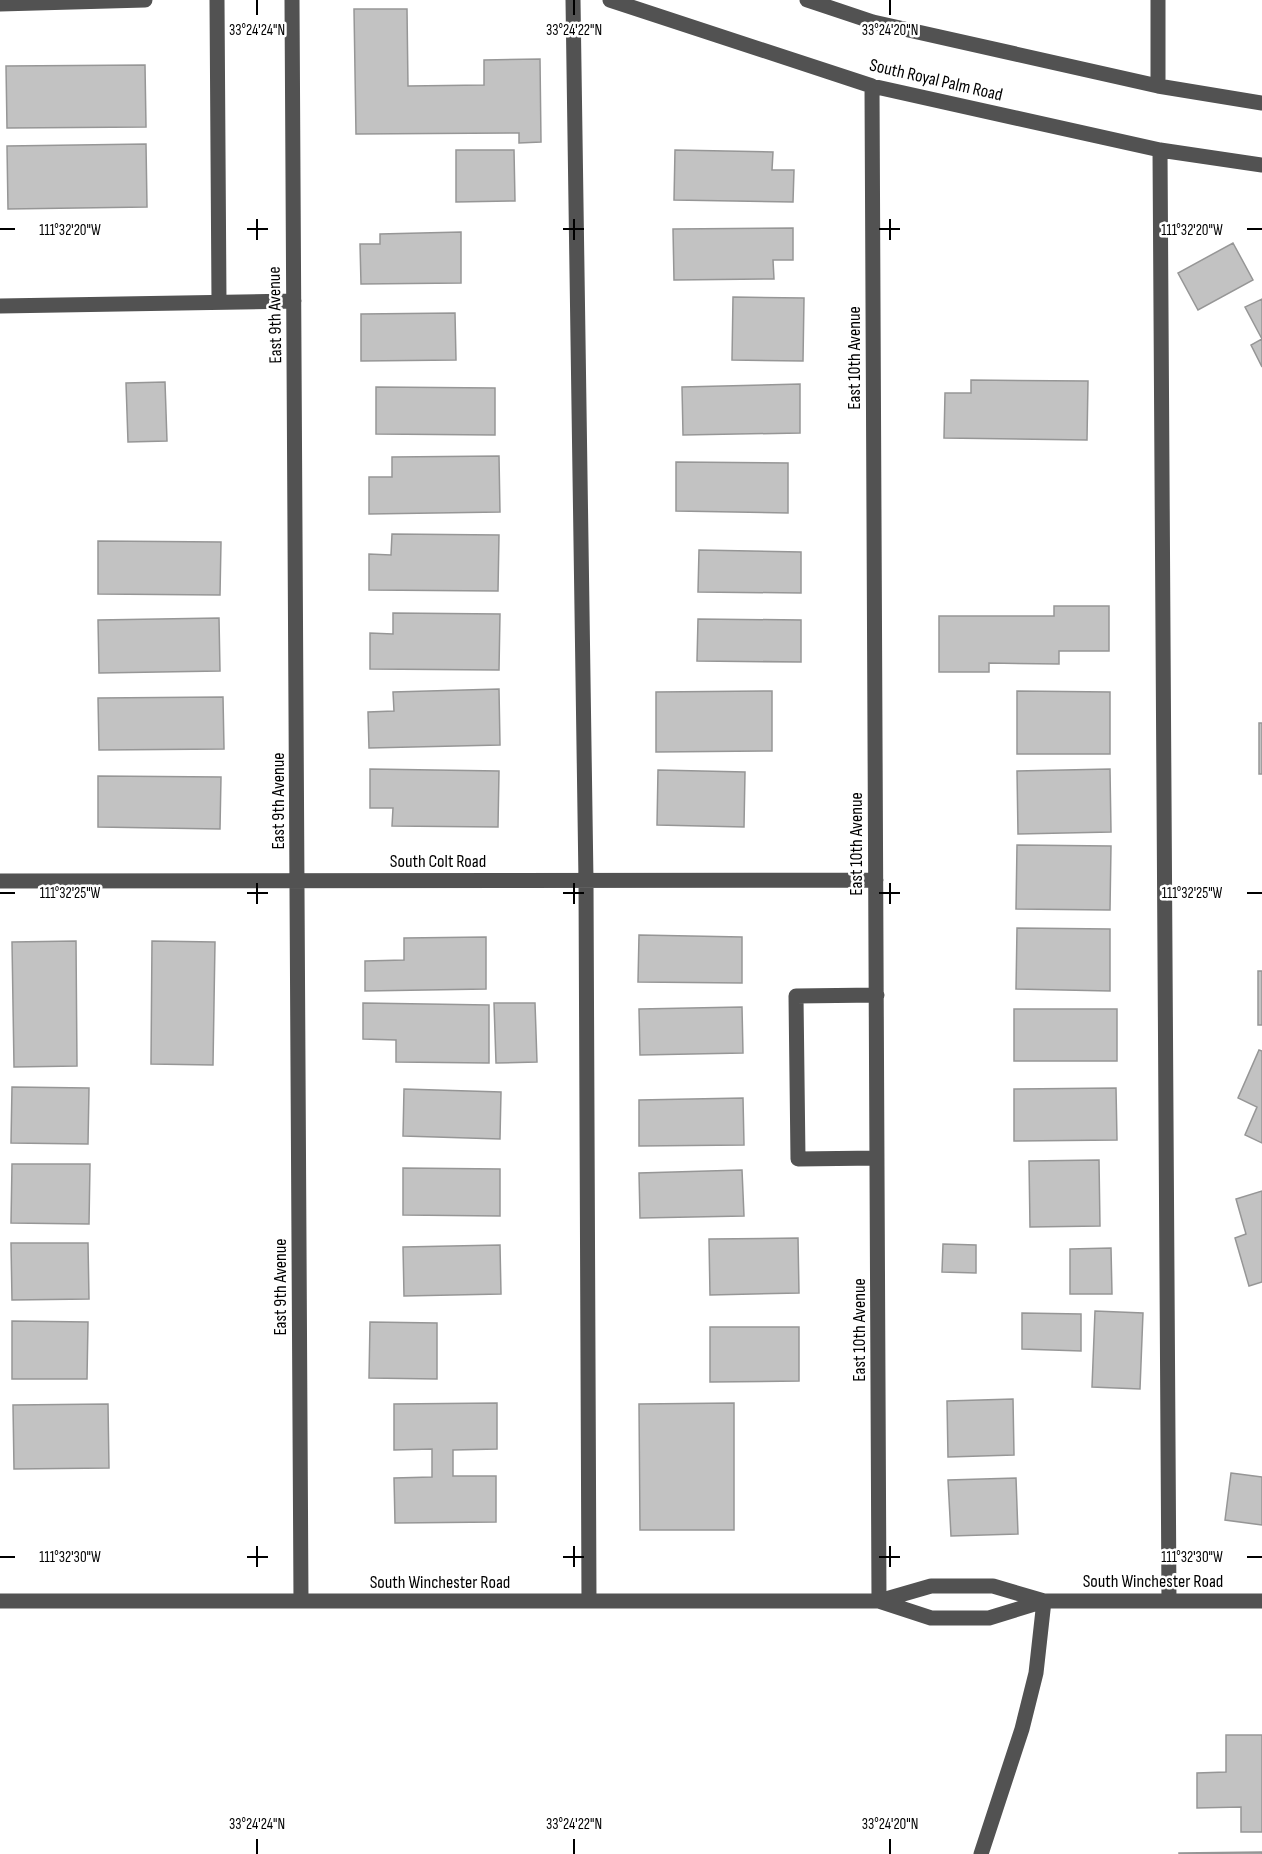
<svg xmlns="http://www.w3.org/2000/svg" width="1262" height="1854" font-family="'Sofia Sans Condensed',sans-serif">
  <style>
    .building { fill: #c2c2c2; stroke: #969696; stroke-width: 1.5 }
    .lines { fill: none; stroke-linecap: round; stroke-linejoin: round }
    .minor { stroke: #525252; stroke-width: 15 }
    .ticks { fill: none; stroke: #000; stroke-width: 2 }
    .labels { text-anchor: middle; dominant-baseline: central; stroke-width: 5; stroke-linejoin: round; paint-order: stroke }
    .street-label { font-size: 18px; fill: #000; stroke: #fff }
    .ticks-label { font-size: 15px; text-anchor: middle; fill: #000; stroke: #fff; stroke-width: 5; stroke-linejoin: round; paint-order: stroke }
  </style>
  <rect width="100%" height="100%" fill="#fff"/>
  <!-- building -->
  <path class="building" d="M354 9H407L408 86 484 85V60L540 59 541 142 519 143V133L356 134Z
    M145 65 146 127 7 128 6 66Z
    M146 144 147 207 8 209 7 146Z
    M456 150H514L515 201 456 202Z
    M675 150 773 152 772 170H794L793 202 674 200Z
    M793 228V260H773L774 279 674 280 673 229Z
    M461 232V283L361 284 360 244H380V234Z
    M1233 243 1253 280 1198 310 1178 273Z
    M733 297 804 298 803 361 732 360Z
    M1262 299V367L1251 345 1262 339 1245 307Z
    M455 313 456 360 361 361V314Z
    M971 380 1088 381 1087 440 944 438 945 393H971Z
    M165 382 167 441 128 442 126 383Z
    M800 384V433L683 435 682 387Z
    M376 387 495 388V435L376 434Z
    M499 456 500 512 369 514V477H392V457Z
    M676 462 788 463V513L676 511Z
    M392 534 499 535 498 591 369 590V554L391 555Z
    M98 541 221 542 220 595 98 594Z
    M699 550 801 552V593L698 592Z
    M1054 606H1109V651H1059V664L989 663V672H939V616H1054Z
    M393 613 500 614 499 670 370 669V633L393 634Z
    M219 618 220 671 99 673 98 620Z
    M698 619 801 620V662L697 661Z
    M499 689 500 745 369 748 368 712 394 711 393 692Z
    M772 691V751L656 752V692Z
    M1017 691 1110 692V754H1017Z
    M223 697 224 749 99 750 98 698Z
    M1259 723H1262V774H1259Z
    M370 769 499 771 498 827 392 826 393 808H370Z
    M1110 769 1111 832 1018 834 1017 771Z
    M658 770 745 772 744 827 657 825Z
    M98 776 221 777 220 829 98 827Z
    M1017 845 1111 846 1110 910 1016 909Z
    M1017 928 1110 929V991L1016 989Z
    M639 935 742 937V983L638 982Z
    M486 937V989L365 991V961L404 960V938Z
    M76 941 77 1066 14 1067 12 942Z
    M152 941 215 942 213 1065 151 1064Z
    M1258 971H1262V1025H1258Z
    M363 1003 489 1005V1063L396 1062V1040L363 1039Z
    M494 1003H535L537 1062 496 1063Z
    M742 1007 743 1053 640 1055 639 1009Z
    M1014 1009H1117V1061H1014Z
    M1259 1050 1262 1051V1143L1245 1135 1257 1107 1238 1098Z
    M12 1087 89 1088 88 1144 11 1143Z
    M1116 1088 1117 1140 1014 1141V1089Z
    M404 1089 501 1092 500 1139 403 1136Z
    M743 1098 744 1145 639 1146V1100Z
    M1099 1160 1100 1226 1030 1227 1029 1161Z
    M12 1164H90L89 1224 11 1223Z
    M403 1168 500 1169V1216L403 1215Z
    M742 1170 744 1216 640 1218 639 1173Z
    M1262 1191V1282L1249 1286 1235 1238 1246 1234 1236 1199Z
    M798 1238 799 1293 710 1295 709 1239Z
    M11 1243H88L89 1299 12 1300Z
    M943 1244 976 1245V1273L942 1272Z
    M500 1245 501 1294 404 1296 403 1247Z
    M1111 1248 1112 1294H1070V1249Z
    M1095 1311 1143 1313 1140 1389 1092 1387Z
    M1022 1313 1081 1314V1351L1022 1349Z
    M12 1321 88 1322 87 1379H12Z
    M370 1322 437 1323V1379L369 1378Z
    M710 1327H799V1381L710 1382Z
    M1013 1399 1014 1455 948 1457 947 1401Z
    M497 1403V1449L453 1450V1476H496V1522L395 1523 394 1478 432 1477V1449L394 1450V1404Z
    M734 1403V1530H640L639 1404Z
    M108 1404 109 1468 14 1469 13 1405Z
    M1231 1473 1262 1477V1525L1225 1520Z
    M1016 1478 1018 1534 951 1536 948 1480Z
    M1226 1735H1262V1832H1241V1807L1197 1808V1773L1226 1772Z
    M1262 1852V1854H1179V1853Z"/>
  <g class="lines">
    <!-- minor -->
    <path class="minor" d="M217 0 219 302
      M292 0 301 1601
      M573 0 586 881 589 1601
      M610 0 872 86 1160 150 1262 165
      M807 0 873 22 1158 86 1262 103
      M1158 0V86
      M0 4 145 0
      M872 86 879 1601
      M1160 150 1169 1601
      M0 306 294 301
      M0 881 876 880
      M877 995 796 996 798 1159 877 1158
      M0 1601H879L931 1586H993L1044 1601H1262
      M879 1601 931 1618H989L1044 1601
      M981 1854 1022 1729 1036 1673 1044 1601"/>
  </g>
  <!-- ticks -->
  <path class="ticks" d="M257 0V15M574 0V15M890 0V15M257 219V240M574 219V240M890 219V240M0 229H15M247 229H268M563 229H584M879 229H900M1247 229H1262M257 883V904M574 883V904M890 883V904M0 893H15M247 893H268M563 893H584M879 893H900M1247 893H1262M257 1546V1567M574 1546V1567M890 1546V1567M0 1557H15M247 1557H268M563 1557H584M879 1557H900M1247 1557H1262M257 1839V1854M574 1839V1854M890 1839V1854"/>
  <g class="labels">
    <!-- street labels -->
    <g class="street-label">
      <text transform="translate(936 80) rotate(13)">South Royal Palm Road</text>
      <text transform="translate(275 315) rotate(-91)">East 9th Avenue</text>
      <text transform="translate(854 358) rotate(-90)">East 10th Avenue</text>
      <text transform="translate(278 801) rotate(-90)">East 9th Avenue</text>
      <text transform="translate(856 844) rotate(-90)">East 10th Avenue</text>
      <text x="438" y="861">South Colt Road</text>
      <text transform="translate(280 1287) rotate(-90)">East 9th Avenue</text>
      <text transform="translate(859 1330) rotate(-90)">East 10th Avenue</text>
      <text x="1153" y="1581">South Winchester Road</text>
      <text x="440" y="1582">South Winchester Road</text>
    </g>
  </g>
  <g class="ticks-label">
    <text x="257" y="35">33°24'24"N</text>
    <text x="574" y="35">33°24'22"N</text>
    <text x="890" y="35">33°24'20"N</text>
    <text x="1192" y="235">111°32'20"W</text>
    <text x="70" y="235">111°32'20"W</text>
    <text x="1192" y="898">111°32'25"W</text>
    <text x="70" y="898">111°32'25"W</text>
    <text x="1192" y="1562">111°32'30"W</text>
    <text x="70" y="1562">111°32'30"W</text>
    <text x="257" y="1829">33°24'24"N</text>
    <text x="574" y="1829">33°24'22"N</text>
    <text x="890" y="1829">33°24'20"N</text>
  </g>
</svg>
